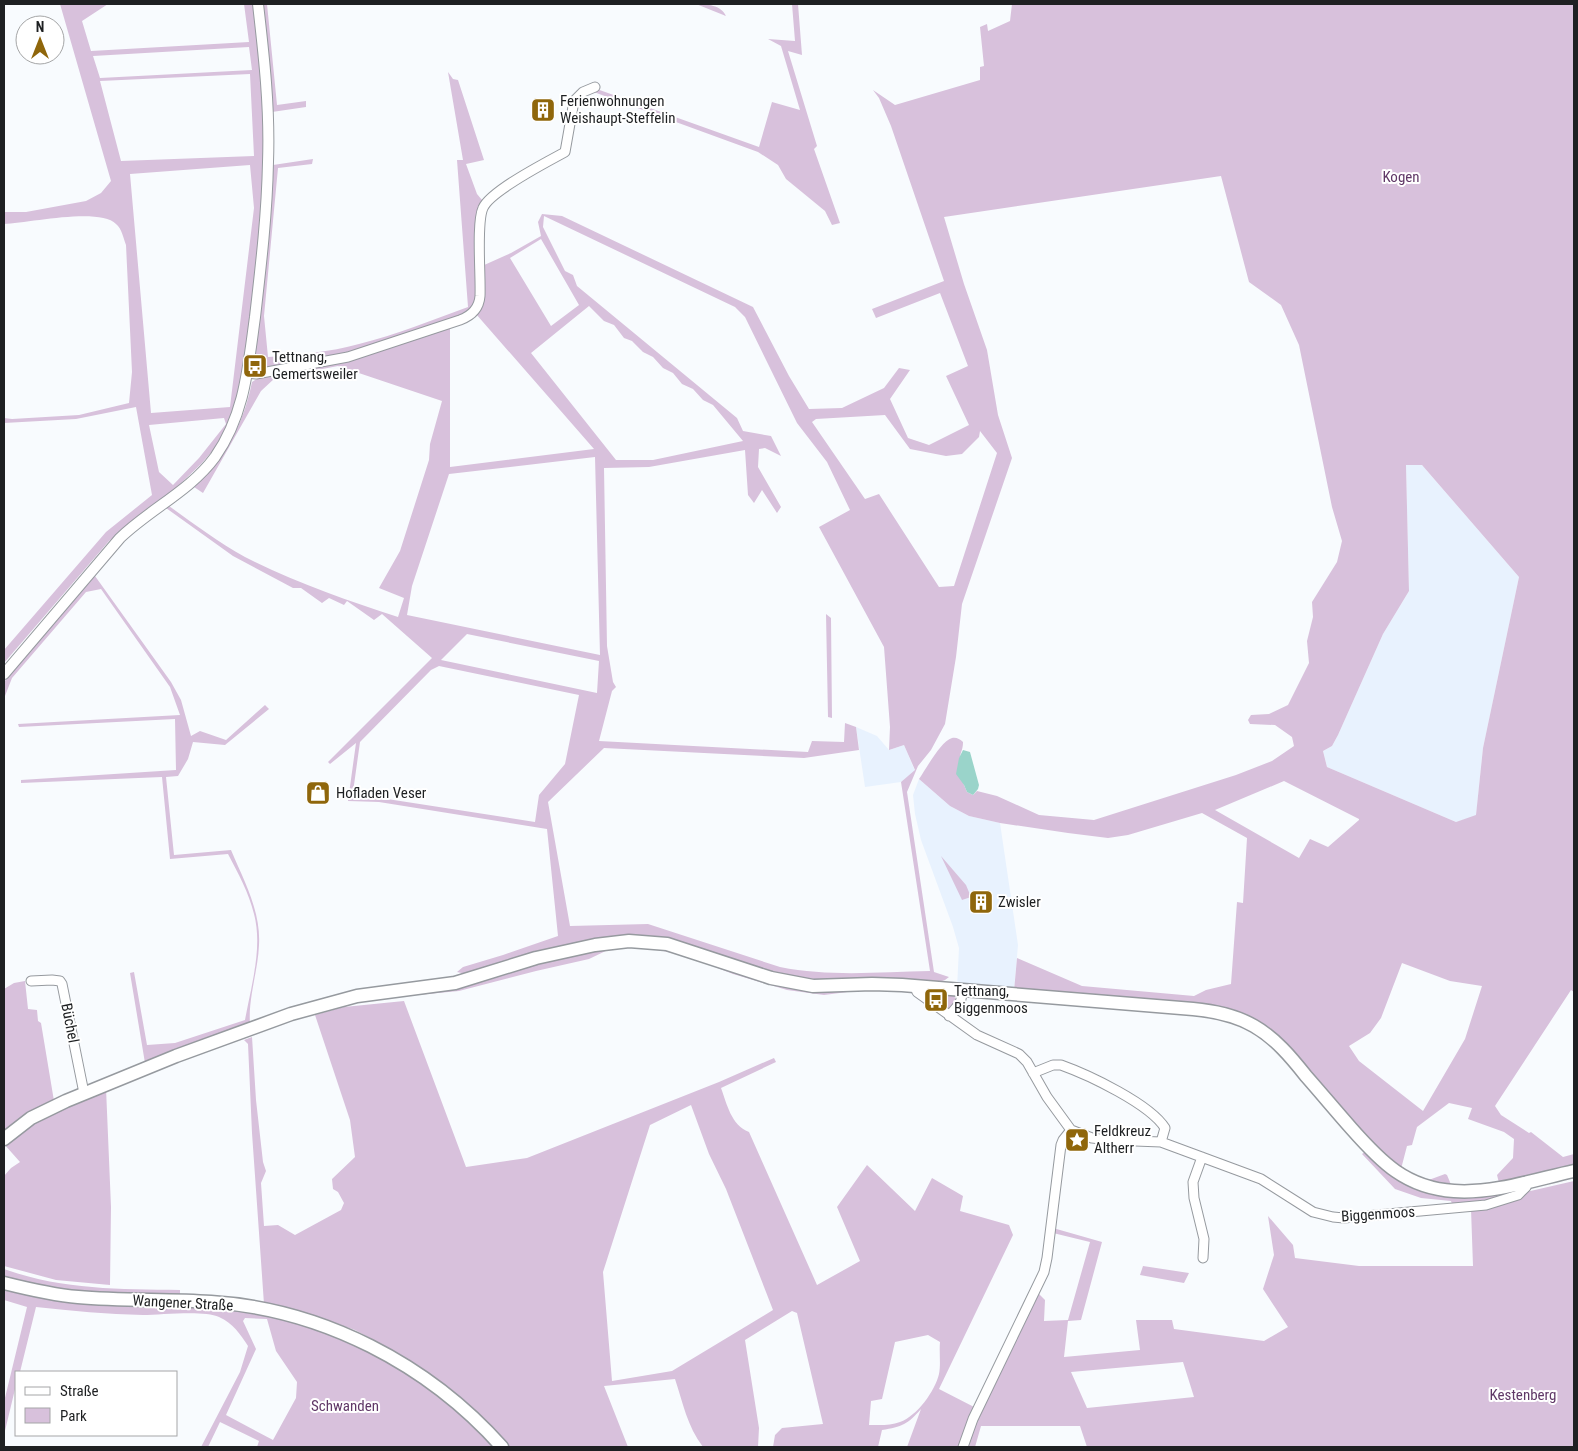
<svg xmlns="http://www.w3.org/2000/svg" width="1578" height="1451" font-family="'Roboto Condensed',sans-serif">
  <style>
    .built { fill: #e8f2fe }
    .green { fill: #d8c1dc; fill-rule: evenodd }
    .water { fill: #9ad4ca }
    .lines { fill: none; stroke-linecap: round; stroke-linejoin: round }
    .minor-casing { stroke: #969a9f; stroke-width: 11 }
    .tertiary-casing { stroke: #969a9f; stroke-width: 12 }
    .secondary-casing { stroke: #969a9f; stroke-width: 15 }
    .minor { stroke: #fff; stroke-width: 9 }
    .tertiary { stroke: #fff; stroke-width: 10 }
    .secondary { stroke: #fff; stroke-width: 12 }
    .labels { text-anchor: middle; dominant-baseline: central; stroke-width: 4; stroke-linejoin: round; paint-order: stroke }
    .poi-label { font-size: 15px; fill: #1e2022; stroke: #fff; text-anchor: start }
    .park-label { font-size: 15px; fill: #603867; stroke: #fff }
    .street-label { font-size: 15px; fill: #1e2022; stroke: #fff }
  </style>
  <rect width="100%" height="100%" fill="#f8fbfe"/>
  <!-- built -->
  <path class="built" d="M1406 465H1422L1519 577 1483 748 1476 816 1456 822 1327 767 1323 751 1332 746 1338 735 1383 634 1409 591Z
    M856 727 877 736 889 750 904 745 915 771 901 782 865 787Z
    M919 779 950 806 969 816 1000 823 1018 945 1014 991 957 988 959 948 953 927 921 840 915 814 913 795Z"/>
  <!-- green -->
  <path class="green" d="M60 4H108L82 21 91 51 249 42 244 4H253L264 103V206L246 364 229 425 215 448 201 464 175 489 109 541 4 663V650L106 532 152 495 136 407 76 419 4 423V418L12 419 79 415 129 403 132 372 126 245C123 237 122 229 116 224 100 207 28 223 4 224V212H26L86 201 101 193 111 181ZM249 47 252 70 100 78 93 56ZM250 74 254 156 121 161 100 81ZM250 165 254 208 230 407 151 413 130 174ZM224 418 226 424 199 458 173 485 159 472 149 425Z
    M262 4H267L277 105 306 101V107L272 112Z
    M696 4C707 4 721 5 726 16Z
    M792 4H798L802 55 788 51 817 146 814 149 840 223 832 225 825 211 786 179 778 165 758 152 591 91 594 88 759 147 772 102 800 110 781 46 768 39 795 41Z
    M1012 4H1574V992L1571 990 1495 1106 1501 1115 1529 1133 1531 1132 1563 1157 1574 1154V1167L1499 1183 1497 1175 1513 1158 1514 1139 1504 1132 1468 1119 1472 1108 1449 1103 1417 1127 1412 1145 1407 1146 1401 1169 1390 1161 1239 1014 1014 991 1017 958 1082 986 1194 996 1206 990 1231 984 1237 902 1243 903 1247 838 1202 813 1128 835 1108 838 1068 833 1000 823 969 816 950 806 919 779C926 769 941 741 952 738 956 737 960 739 963 742 963 749 961 751 960 757 956 769 963 782 967 792L973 795 977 791 997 796 1039 815 1094 820 1236 775 1272 761 1294 746 1292 737 1275 725 1250 724 1248 720 1251 715 1269 714 1288 705 1309 663 1307 641 1313 617 1312 602 1337 562 1342 541 1332 507 1299 345 1281 305 1249 282 1221 176 944 217 964 284 987 350 998 415 1012 458 962 604 956 657 945 724 931 750 918 766 907 792 934 972 949 977 945 980 936 983 809 981 771 972 660 938 466 974 457 972 463 967 503 955 558 936 547 829 379 802 348 801 356 743 330 764 328 762 432 658 382 614 374 620 347 601 344 605 329 598 322 603 301 588H293L233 556 166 508 169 506C194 524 218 542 245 557 294 582 346 600 398 617L404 598 379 588 400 551 429 460 430 444 442 401 338 366 275 378 261 391 203 493 194 487C226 452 242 430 252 382 274 367 321 367 348 360 383 352 416 337 450 326V467L594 449 476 314 482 266 511 253 541 236 538 222 542 214 562 216 753 307 789 376 809 409 842 408 884 388 899 368 910 370 890 399 908 438 929 445 969 425 946 376 968 366 940 293 876 318 872 309 944 281 891 126 879 98 873 90 895 105 980 80V67L984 66 980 27 987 24 988 31 1010 21ZM544 216 735 307 745 317 797 423 827 462 850 510 819 527 884 647 890 727 889 750 904 745 915 770 901 782 930 971C879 972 830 977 780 967L648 924 570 926 548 802 604 748 804 758 859 750 856 727 845 723 844 742 812 741 808 752 599 741 612 691 616 687 613 682 607 646 604 468 649 467 745 450 748 495 754 503 762 490 777 513 781 507 758 467 759 449 765 448 781 456 771 436 743 431 737 418 577 286 573 275 565 271 543 227ZM541 239 579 305 551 326 510 258ZM589 306 604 321 614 325 624 338 632 341 643 352 653 357 663 368 673 373 682 384 693 389 703 400 713 405 743 441 653 460H616L531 353ZM885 415 910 449 946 456 962 454 979 437 980 431 997 453 954 586 939 587 879 494 865 499 812 422 816 419ZM595 457 600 655 407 615 412 586 449 474ZM1406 465H1422L1519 577 1483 748 1476 815 1456 822 1327 767 1323 751 1332 746 1338 735 1383 634 1409 591ZM467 634 599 661 597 693 441 660ZM439 666 579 695 565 764 539 795 535 822 355 794 353 792 360 742 431 670ZM1284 781 1359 819V820L1328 847 1310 839 1299 858 1215 810ZM1402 963 1450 981 1482 986 1465 1039 1423 1111 1359 1061 1349 1046 1370 1033 1381 1018Z
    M448 72 453 79 458 80 484 160 466 164 477 194 482 200V206L479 281 475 303 467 312 457 317 351 352 270 367H256L253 364 267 253 273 165 313 159 312 164 278 168 264 316 268 357C298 355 330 352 359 344 396 335 432 320 468 307L457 160H463Z
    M95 576 171 682 181 700 191 736 200 731 226 740 265 705 269 709 225 745 193 742 188 759 178 776 166 777 174 855 231 850C244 881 261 911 259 945 258 971 248 998 250 1024L145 1063 130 973 134 972 147 1045 175 1043 245 1020C251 986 263 948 254 914 249 893 238 873 228 854L170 859 162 777 21 783V780L176 770 175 719 19 727 18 724 180 715 170 687 101 589 86 592 12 678 5 696 4 695V682Z
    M826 614 831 618 832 718 828 717Z
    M941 856 966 885 971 897 962 900Z
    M645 944 855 990V991L824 995 787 990 733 974 687 956 644 947Z
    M614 947 589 959 536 971 459 991 386 998 531 964Z
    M25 981 28 1009 37 1010 38 1021 41 1023 54 1101 4 1133V989L14 983Z
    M927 993 954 995 956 1001 950 1009 947 1008 927 995Z
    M404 1001 466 1167 527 1158 719 1082 774 1058 776 1062 721 1088C727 1104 731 1125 749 1132L817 1285 860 1261 837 1207 867 1165 915 1211 932 1178 963 1196 960 1211 1009 1225 1013 1235 939 1389 976 1408 962 1447H907L921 1409C908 1424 902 1427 882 1430L878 1447H773L775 1435 782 1428 823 1424 797 1313 792 1311 745 1340 759 1428 758 1447H703C687 1426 683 1403 675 1379L604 1386 628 1447H508L448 1389 403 1356 355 1330 303 1312 264 1304 252 1133 248 1044 244 1040 252 1037 256 1100 263 1162 266 1171 261 1183 264 1226 278 1225 295 1235 341 1210 344 1203 338 1192 333 1189 332 1179 355 1157 350 1120 315 1015 344 1007ZM691 1105 709 1154 726 1189 773 1310 672 1371 612 1381 603 1272 650 1125ZM928 1335 940 1342C939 1353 941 1364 939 1374 935 1391 917 1416 900 1422 890 1426 879 1425 869 1425L871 1401 882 1399 895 1342Z
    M106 1088 111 1207 110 1285 56 1280 4 1266V1176L11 1168 20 1162 4 1144 26 1127Z
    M1366 1151 1418 1187 1521 1190 1499 1199 1452 1204 1451 1201 1421 1198 1395 1189 1362 1154Z
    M1445 1174 1447 1175 1452 1187 1426 1181Z
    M1574 1181V1447H1087L1080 1426H981L975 1447H966L969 1437 1037 1292 1045 1300 1044 1321 1068 1320 1090 1242 1053 1233V1228L1102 1242 1081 1320 1068 1321 1064 1357 1140 1350 1136 1320H1172L1174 1329 1264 1341 1288 1327 1263 1289 1274 1255 1268 1216 1293 1245 1295 1258 1359 1266H1473L1471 1209 1526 1192ZM1183 1362 1194 1397 1087 1408 1071 1372Z
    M1143 1266 1189 1273 1184 1283 1140 1275Z
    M4 1269C63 1290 118 1289 180 1290V1294L95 1293 49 1288 4 1277Z
    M4 1288 220 1307 281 1318 345 1339 412 1375 462 1414 496 1447H257L259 1441 220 1422 208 1447H201L240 1372 248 1346C240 1334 233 1323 219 1317 204 1310 161 1315 143 1315 107 1314 72 1311 36 1307L20 1372H16V1385L4 1435V1402L27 1307 4 1300ZM245 1318 267 1319 276 1351 297 1382 296 1398 273 1440 226 1415 256 1349 243 1321Z"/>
  <!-- water -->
  <path class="water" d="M963 750 970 752 979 785 978 789 973 795 967 792 964 785 956 774 959 758Z"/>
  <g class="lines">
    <defs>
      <path id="minor" d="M247 373 256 374 348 357 460 320C471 316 479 309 480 296 481 276 476 223 483 208 490 191 547 162 565 152L574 101 583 92 595 87
        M31 981 52 980 60 981 62 984 84 1093
        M915 987 917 992 977 1035 1019 1054 1027 1062 1047 1097 1071 1130 1092 1138 1109 1140 1161 1142 1261 1179 1313 1212 1333 1217 1344 1218 1486 1205 1518 1195 1526 1187 1523 1182
        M949 1016 960 1003 963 991
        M1033 1073 1053 1065H1061C1089 1075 1150 1104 1165 1128L1161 1142
        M1202 1157 1193 1182 1194 1198 1204 1239 1203 1258
        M963 1447 973 1419 1044 1272 1047 1258 1061 1145 1063 1140 1071 1130"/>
      <path id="tertiary" d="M4 674 120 538C150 509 190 491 215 457 245 414 248 367 255 317 261 265 267 214 268 162 270 109 264 56 258 4"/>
      <path id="secondary" d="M4 1139 31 1118 66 1101 176 1056 291 1014 357 996 455 983 536 958 595 945 629 941 667 944 771 978 813 986 872 984 902 985 1193 1009C1215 1011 1235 1015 1254 1026 1275 1038 1291 1057 1306 1076 1321 1093 1336 1111 1351 1128 1381 1162 1406 1188 1454 1191 1493 1194 1537 1179 1574 1171
        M4 1283C28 1289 53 1295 78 1297 122 1301 167 1299 211 1302 322 1309 428 1364 502 1447"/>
    </defs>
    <!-- minor casing -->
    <use href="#minor" class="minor-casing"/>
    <!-- tertiary casing -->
    <use href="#tertiary" class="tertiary-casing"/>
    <!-- secondary casing -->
    <use href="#secondary" class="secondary-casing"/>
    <!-- minor -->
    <use href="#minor" class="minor"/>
    <!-- tertiary -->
    <use href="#tertiary" class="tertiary"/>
    <!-- secondary -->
    <use href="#secondary" class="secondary"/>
  </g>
  <!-- icons -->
  <defs>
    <symbol id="building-square" viewBox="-11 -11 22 22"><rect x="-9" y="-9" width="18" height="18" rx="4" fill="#8f660b" stroke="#fff"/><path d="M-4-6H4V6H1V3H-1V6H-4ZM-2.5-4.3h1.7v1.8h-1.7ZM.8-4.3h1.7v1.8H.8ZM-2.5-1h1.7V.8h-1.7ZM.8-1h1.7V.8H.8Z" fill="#fff"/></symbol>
    <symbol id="bus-square" viewBox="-11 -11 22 22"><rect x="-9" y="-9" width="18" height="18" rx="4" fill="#8f660b" stroke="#fff"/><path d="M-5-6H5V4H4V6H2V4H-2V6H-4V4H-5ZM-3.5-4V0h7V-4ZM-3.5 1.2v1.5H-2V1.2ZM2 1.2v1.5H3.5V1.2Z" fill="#fff"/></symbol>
    <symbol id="shop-square" viewBox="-11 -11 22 22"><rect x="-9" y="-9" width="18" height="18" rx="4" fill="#8f660b" stroke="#fff"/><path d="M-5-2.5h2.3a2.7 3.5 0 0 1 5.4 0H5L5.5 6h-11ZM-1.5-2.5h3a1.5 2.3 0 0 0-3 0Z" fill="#fff"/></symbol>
    <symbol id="sight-square" viewBox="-11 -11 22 22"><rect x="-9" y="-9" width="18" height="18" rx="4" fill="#8f660b" stroke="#fff"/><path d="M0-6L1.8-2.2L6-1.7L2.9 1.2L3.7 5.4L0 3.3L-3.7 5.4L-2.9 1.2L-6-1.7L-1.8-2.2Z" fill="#fff"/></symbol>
  </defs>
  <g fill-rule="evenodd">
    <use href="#building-square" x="529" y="96" width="28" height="28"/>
    <use href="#bus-square" x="241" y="352" width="28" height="28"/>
    <use href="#shop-square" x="304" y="779" width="28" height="28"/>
    <use href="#building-square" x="967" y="888" width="28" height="28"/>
    <use href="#bus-square" x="922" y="986" width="28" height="28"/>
    <use href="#sight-square" x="1063" y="1126" width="28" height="28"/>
  </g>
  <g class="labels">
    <!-- poi labels -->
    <g class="poi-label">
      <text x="560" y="101">Ferienwohnungen<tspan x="560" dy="17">Weishaupt-Steffelin</tspan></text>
      <text x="272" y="357">Tettnang,<tspan x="272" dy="17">Gemertsweiler</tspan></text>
      <text x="336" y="793">Hofladen Veser</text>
      <text x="998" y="902">Zwisler</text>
      <text x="954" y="991">Tettnang,<tspan x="954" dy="17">Biggenmoos</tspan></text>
      <text x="1094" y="1131">Feldkreuz<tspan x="1094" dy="17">Altherr</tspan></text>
    </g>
    <!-- park labels -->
    <g class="park-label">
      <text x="1401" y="177">Kogen</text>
      <text x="1523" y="1395">Kestenberg</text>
      <text x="345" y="1406">Schwanden</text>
    </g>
    <!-- street labels -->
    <g class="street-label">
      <text transform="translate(70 1023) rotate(79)">Büchel</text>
      <text transform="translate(1378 1214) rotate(-4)">Biggenmoos</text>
      <text transform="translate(183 1303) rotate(3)">Wangener Straße</text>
    </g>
  </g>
  <!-- border -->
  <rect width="1578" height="1451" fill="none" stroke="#1e2022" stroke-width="10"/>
  <!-- legend -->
  <rect x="15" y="1371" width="162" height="65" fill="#ffffff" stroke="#a5a6a7"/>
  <rect x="25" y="1387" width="25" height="8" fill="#ffffff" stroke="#a5a6a7"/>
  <text x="60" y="1396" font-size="15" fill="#1e2022">Straße</text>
  <rect x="25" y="1408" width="25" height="15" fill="#d8c1dc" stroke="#a5a6a7"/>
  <text x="60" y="1421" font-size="15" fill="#1e2022">Park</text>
  <!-- north arrow -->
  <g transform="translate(40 40)"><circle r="24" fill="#ffffff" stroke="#a5a6a7"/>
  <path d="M0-4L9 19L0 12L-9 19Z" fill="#8f660b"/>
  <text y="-8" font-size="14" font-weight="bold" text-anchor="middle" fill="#1e2022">N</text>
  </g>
</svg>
